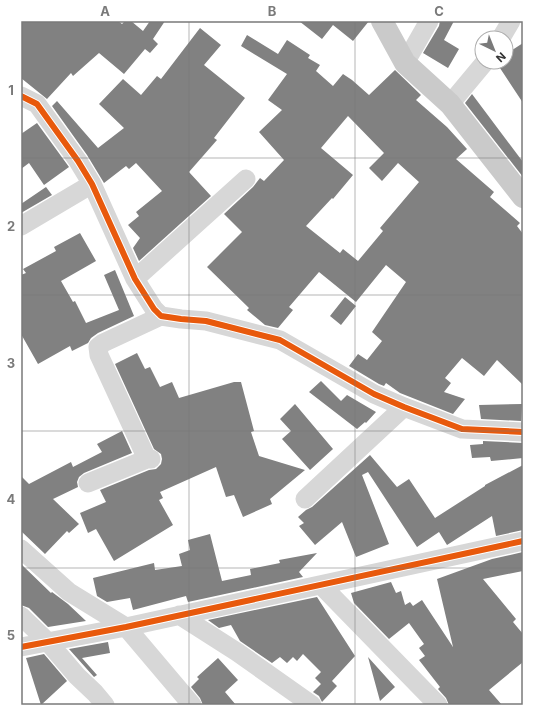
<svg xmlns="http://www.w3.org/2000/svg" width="544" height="726" font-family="Inter,sans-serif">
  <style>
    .building { fill: #818181; fill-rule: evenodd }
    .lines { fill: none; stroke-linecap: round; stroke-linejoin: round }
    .minor { stroke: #d7d7d7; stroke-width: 19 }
    .major { stroke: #cacaca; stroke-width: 22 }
    .cycleway-casing { stroke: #fff; stroke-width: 8 }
    .cycleway { stroke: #e8590c; stroke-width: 6 }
    .grid { fill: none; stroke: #7a7a7a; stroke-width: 1; stroke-opacity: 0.55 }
    .neatline { fill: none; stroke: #7a7a7a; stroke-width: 1.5 }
    .grid-label { font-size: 13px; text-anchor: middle; font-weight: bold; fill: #7a7a7a }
  </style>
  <rect width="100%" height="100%" fill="#fff"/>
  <!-- building -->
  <path class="building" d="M21 21H118L122 24 125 21H131L143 31 150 21H165L153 39 158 44 150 53 145 49 124 74 99 53 73 76 71 73 47 99 21 78Z
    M299 21H369L353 41 333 25 322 39Z
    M440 21H454L444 40 459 49 448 68 423 53 439 26Z
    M200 28 221 45 204 65 245 98 214 138 217 140 189 172 211 196 139 261 133 248 140 238 128 225 139 216 136 212 162 191 136 163 129 169 126 166 104 183 87 155 52 106 57 101 98 148 124 128 99 104 123 79 141 95 157 76 161 79Z
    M247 35 278 54 287 40 310 55 308 58 320 65 316 71 333 86 343 74 352 80 369 95 395 70 421 95 416 100 447 127 467 149 456 159 494 192 490 197 520 223 517 226 523 234V385L497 360 484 376 462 358 445 378 451 383 444 392 465 399 453 414 400 393 386 383 384 386 379 384 349 366 358 354 367 360 382 341 372 332 406 282 386 265 356 302 319 272 289 307 293 310 278 328 265 325 247 310 249 308 207 267 242 232 224 214 253 187 260 178 264 181 284 160 259 132 282 110 268 100 287 74 241 46ZM348 116 384 153 369 168 382 181 398 163 419 182 380 228 383 231 358 261 343 249 340 253 306 226 332 198 333 199 353 175 321 148Z
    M523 43V103L496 62H506V54Z
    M472 94 523 162V177L465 103Z
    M37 123 69 167 44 185 29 163 21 169V134Z
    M46 187 52 195 21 213V204Z
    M80 233 96 261 61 281 73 302 75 301 86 323 119 310 104 275 115 270 134 316 98 333 91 338 88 343 72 351 70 346 38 364 21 334V275L26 273 23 269 56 251 54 247Z
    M345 297 356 306 341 325 330 316Z
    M137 353 145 369 150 367 160 387 172 382 179 398 234 382H241L254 431 251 432 259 456 305 470 270 499 272 504 243 517 234 495 226 497 216 467 160 492 163 498 159 500 173 525 114 561 96 529 88 533 80 513 106 502 100 490 149 470 156 469 161 464 162 459 161 454 154 449 115 364Z
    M321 381 341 401 347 395 376 412 366 423 365 422 357 429 309 392Z
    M295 404 333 449 310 470 282 439 291 431 280 419Z
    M522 404 521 421 481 419 479 405Z
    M122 431 132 453 84 473 79 477 77 482 78 487 53 499 79 524 69 533 67 531 45 554 21 531V476L29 484 71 462 73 467 102 452 97 444Z
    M483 441 523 443V458L491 461 490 457 472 458 470 445 483 444Z
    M370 455 397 487 409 479 435 518 485 486V485L523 465V530L496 536 492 516 447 545 439 532 417 547 368 472 362 475 389 544 356 557 342 522 315 545 299 526 304 523 298 517 306 510 312 507Z
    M210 534 222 581 251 575 250 569 280 563 279 560 317 553 299 572 303 577 188 602 186 596 133 610 130 598 107 602 97 596 93 578 154 563 155 570 182 566 179 554 190 550 188 540Z
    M523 552V571L483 579 516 619 513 622 523 634V662L489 690 502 705H449L446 698 438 689 440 687 419 660 425 656 419 648 424 644 409 623 389 639 354 603 351 593 391 582 396 593 401 591 405 605 410 602 413 606 422 600 453 647 437 579 492 559Z
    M21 564 51 593 52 592 68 604 86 621 48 627 29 608 21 605Z
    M317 597 355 656 332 681 337 686 322 702 319 696 313 692 321 684 315 678 321 672 303 654 297 661 293 657 287 663 280 657 272 663 240 641 231 625 219 628 208 620Z
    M108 642 110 653 82 658 97 675 94 677 69 649Z
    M44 654 67 681 41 705 26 658Z
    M368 657 395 687 380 701Z
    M218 658 238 680 225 692 236 705H203L200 698 191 687 199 679 197 677Z"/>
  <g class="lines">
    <!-- minor -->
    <path class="minor" d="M501 38 511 21
      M405 63 429 21
      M21 96 37 104 78 161 92 184 135 279 154 309 161 316 181 319 206 321 280 340 374 394 404 407 462 429 523 432
      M450 104 485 62
      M21 226 92 184
      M135 279 246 179
      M147 459 99 355 98 347 103 343 161 316
      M88 483 147 459H151
      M305 499 404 407
      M21 549 69 592 126 627 192 705
      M321 585 438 705
      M179 615 237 652 312 705
      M21 616 48 642 77 676 95 693 105 705
      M21 647 126 627 523 541"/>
    <!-- major -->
    <path class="major" d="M382 21 405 63 450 104 523 197"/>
    <defs>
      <path id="cycleway" d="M21 96 37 104 78 161 92 184 135 279 154 309 161 316 181 319 206 321 280 340 374 394 404 407 462 429 523 432
        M21 647 126 627 523 541"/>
    </defs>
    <!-- cycleway casing -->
    <use href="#cycleway" class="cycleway-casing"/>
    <!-- cycleway -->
    <use href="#cycleway" class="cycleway"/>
  </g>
  <!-- grid -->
  <path class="grid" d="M189 21V705M355 21V705M21 158H523M21 295H523M21 431H523M21 568H523"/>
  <!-- border -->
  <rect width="544" height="726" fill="none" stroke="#ffffff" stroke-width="44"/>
  <!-- north arrow -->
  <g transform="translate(494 50) rotate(137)"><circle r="19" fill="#ffffff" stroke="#adadad"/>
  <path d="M0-3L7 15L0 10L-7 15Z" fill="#7a7a7a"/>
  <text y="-6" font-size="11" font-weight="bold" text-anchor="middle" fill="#333333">N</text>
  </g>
  <rect x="22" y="22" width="500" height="682" class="neatline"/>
  <g class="grid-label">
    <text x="105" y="16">A</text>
    <text x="272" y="16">B</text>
    <text x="439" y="16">C</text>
    <text x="11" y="95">1</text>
    <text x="11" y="231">2</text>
    <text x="11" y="368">3</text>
    <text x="11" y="504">4</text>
    <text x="11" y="640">5</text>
  </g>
</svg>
